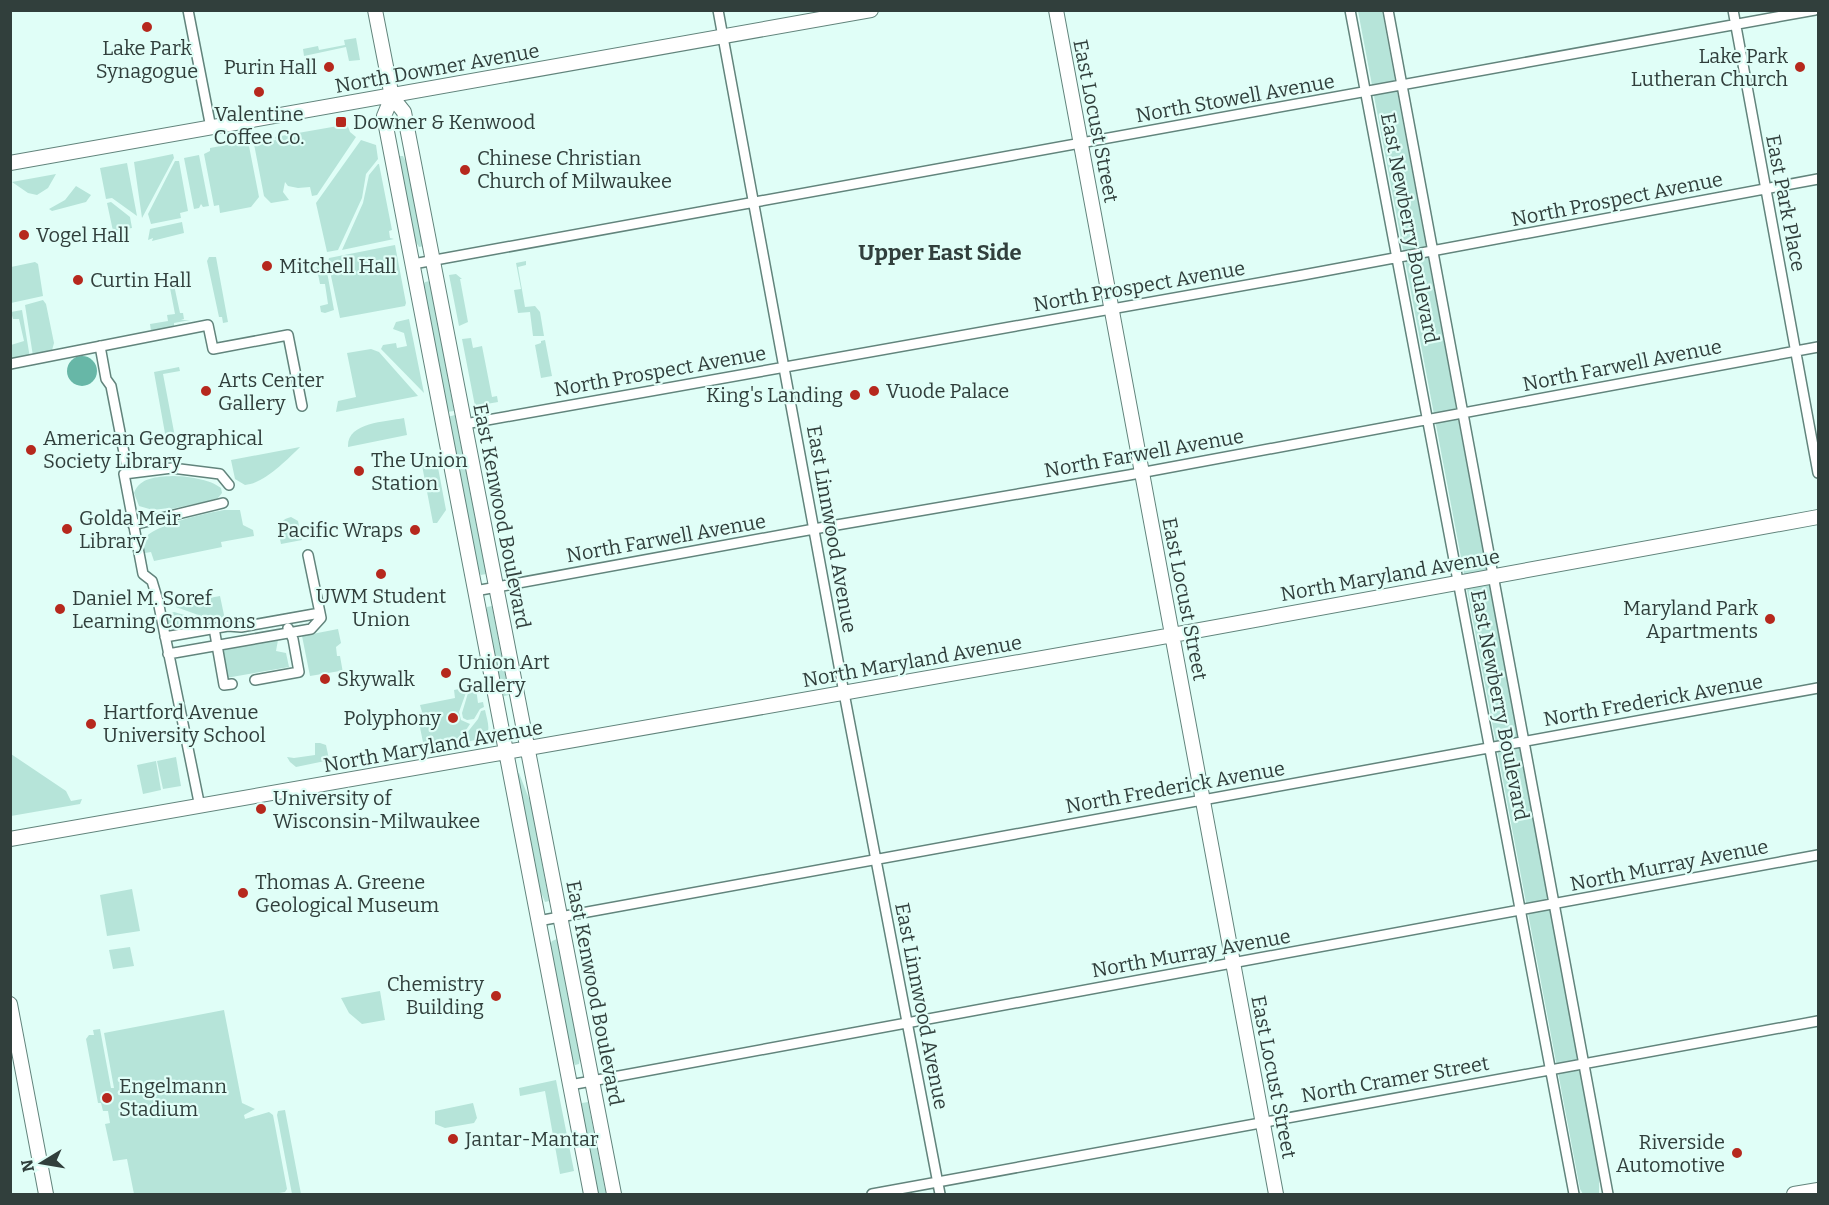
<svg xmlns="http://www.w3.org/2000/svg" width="1829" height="1205" font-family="Bitter,serif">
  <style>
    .green { fill: #b6e4d9 }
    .water { fill: #67b7a7 }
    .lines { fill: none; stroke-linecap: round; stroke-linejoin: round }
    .street-casing { stroke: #62847c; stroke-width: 12 }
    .secondary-casing { stroke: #62847c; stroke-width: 16 }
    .street { stroke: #fff; stroke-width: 9 }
    .secondary { stroke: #fff; stroke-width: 14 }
    .poi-dot { fill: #b6281d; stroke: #e0fef7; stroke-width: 2 }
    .labels { text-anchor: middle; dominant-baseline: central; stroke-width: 4.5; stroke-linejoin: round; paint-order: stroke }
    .poi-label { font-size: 20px; fill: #313f3c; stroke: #e0fef7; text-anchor: start }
    .street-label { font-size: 20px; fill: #313f3c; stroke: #e0fef7 }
    .quarter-label { font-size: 22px; font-weight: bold; fill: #313f3c; stroke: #e0fef7 }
  </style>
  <rect width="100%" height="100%" fill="#e0fef7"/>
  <!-- green -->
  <path class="green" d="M1358 11H1382L1599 1173V1194H1583L1580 1189Z
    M356 38 360 60 349 61 346 47 304 56 303 49 318 46 319 50 345 45 344 40Z
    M347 124 350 132 356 137 317 195 312 196 310 187 298 188 288 186 285 182 283 192 289 200 271 203 264 196 254 144 276 140 275 137 338 126 339 128Z
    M361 140 376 145 378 159 366 174 362 198 338 250 327 252 316 203Z
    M248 141 259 197 251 207 220 213 219 205 214 206 204 154 210 151V148Z
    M173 154 174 158 142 218 134 162Z
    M199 155 209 206 203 207 201 204 199 208 194 209 184 158Z
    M398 156H403L408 166 424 246 419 247 414 239Z
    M175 161H179L188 211 180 213 181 218 151 224 148 214Z
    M127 163 137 216 112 198 106 199 100 168Z
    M378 164H379L392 230 389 231 390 238 394 239 342 250 363 203 369 175Z
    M56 174 48 188 37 195 28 193 12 182Z
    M76 186 91 195 86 202 52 211 49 209 65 200Z
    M111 202 130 217 132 228 113 231 107 203Z
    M182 222 184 233 152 241 153 238 148 240 150 229Z
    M395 245 406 303 405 306 340 318 328 262 329 258Z
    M209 257H216L228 322 223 323 222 317H219L207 261Z
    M325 261 334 310 325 313 321 312 320 306 328 304 325 284H320L316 264Z
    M526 261V265L518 267 525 307 535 306 540 312 544 336H533L530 312 518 313 514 290 521 289 516 263Z
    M35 262 38 264 43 296 11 303V267Z
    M456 274 462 279H460L468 322 459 326 449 275Z
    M173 280H176L177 284 174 285 180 313H183L184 319 181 320H190L174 323V326L151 331 150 324 168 321 167 315 175 314 170 288Z
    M430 281 454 411 447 412 423 286 425 282Z
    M43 300 46 304 54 343 51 354 33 356 25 305Z
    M22 310 30 358 11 362V345L24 341 19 319H13L11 312Z
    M409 319 424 393 381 349 383 345 396 343 397 348 407 346 404 333 393 329 396 322Z
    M471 338 473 348 482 346 492 397 497 396 498 402 475 406 462 339Z
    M545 340 552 376 541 378 535 345 541 343V341Z
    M371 349 379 352 418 396 336 412 338 401 356 397 347 353Z
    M179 367 180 371 163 374 175 437 166 439 154 372Z
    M455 415 486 574 481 575 477 569 447 417Z
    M404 418 407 435 348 447C347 422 385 422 404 418Z
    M300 447C287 460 263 484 245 485L235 479 231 460Z
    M436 457 446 510 437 523H433L421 460Z
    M172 476C186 476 210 479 221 488L222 493 218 498 208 501 171 509 169 508 153 510 139 506 134 493C140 477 157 477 172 476Z
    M224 510H240L243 525 253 530 254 536 221 542 222 547 154 561 151 552 145 553C144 547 141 546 144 540 150 525 208 513 224 510Z
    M291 517 298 521 302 540 281 544C278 531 277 520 291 517Z
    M220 596 224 615 223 619 215 621 176 607 177 604Z
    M492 606 509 695 504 696 499 687 486 619 487 607Z
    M174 612 202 620 203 622 172 628 167 620 169 614Z
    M338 629 341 643 336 647 337 656H340L343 673 341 674 340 671 310 676 302 636Z
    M278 640 276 651 286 653 289 667 226 678 221 650Z
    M475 681 478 703 483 702 484 707 480 709 474 719 467 720 463 718 462 713 471 683Z
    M468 687 459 712 461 720 470 724C460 741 444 749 424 747L417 713 422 712 420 705 455 698 454 690Z
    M485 710C487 720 492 731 484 738L458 744 478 719 481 711Z
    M315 743H320L326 745 330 764 325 761 296 767 290 762 287 757 294 758 315 755Z
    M11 754 66 791 71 801 82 799 80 804 11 816Z
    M176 757 181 786 163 789 157 761Z
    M156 761 161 790 143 794 137 765Z
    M519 773 531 804 549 901 545 902 532 871 515 774Z
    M132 889 140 931 107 936 100 895Z
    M557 939 580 1058 579 1064 575 1065 563 1035 549 947 552 941Z
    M130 947 134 966 113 969 109 950Z
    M380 991 385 1020 362 1024 349 1013 341 998Z
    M224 1010 242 1103 255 1109 244 1115 245 1119 269 1112 273 1115 287 1189 285 1192 273 1194H134L127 1159 113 1161 105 1124 110 1123 108 1111H103L101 1103H98L86 1039 89 1035H94L93 1030 100 1029 111 1088H114L104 1033Z
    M556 1080 574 1171 560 1174 545 1091 520 1096 519 1088Z
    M588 1102 606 1194H594L580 1106 582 1103Z
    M473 1103 477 1118 474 1123 445 1128 435 1124V1111Z
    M285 1110 301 1194H292L277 1115 278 1111Z"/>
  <!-- water -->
  <path class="water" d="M67 371a15 15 0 1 1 30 0a15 15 0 1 1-30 0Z"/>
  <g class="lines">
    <defs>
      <path id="street" d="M188 10 211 128
        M718 10 844 693 940 1194
        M1350 10 1574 1194
        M1388 10 1608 1194
        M1733 10 1818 473
        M413 264 1815 10
        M100 346 106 379 111 386 128 473
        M10 364 208 325 213 349 288 335 302 406
        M465 424 1303 275 1818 179
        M133 525 223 503
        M475 591 825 527 1129 475 1818 347
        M214 628 224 685 232 684
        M165 637 228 626 241 627 320 613 308 555
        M168 654 311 629 321 618 320 613
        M255 680 299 672 293 639 288 628
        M200 807 158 601 152 581 143 574 124 474 172 468 220 474 229 485
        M538 921 1818 688
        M570 1085 1818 855
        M872 1194 1818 1021"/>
      <path id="secondary" d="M375 10 392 97 404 112 614 1194
        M1056 10 1276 1194
        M392 97 384 116 591 1194
        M10 163 871 10
        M10 839 1156 638 1818 517
        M10 1004 46 1194
        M1794 1194 1818 1190"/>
    </defs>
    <!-- street casing -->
    <use href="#street" class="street-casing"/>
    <!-- secondary casing -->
    <use href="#secondary" class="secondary-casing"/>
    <!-- street -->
    <use href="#street" class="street"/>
    <!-- secondary -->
    <use href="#secondary" class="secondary"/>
  </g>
  <!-- markers -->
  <g class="poi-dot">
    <circle cx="147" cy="27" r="6"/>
    <circle cx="329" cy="67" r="6"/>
    <circle cx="1800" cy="67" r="6"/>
    <circle cx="259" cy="92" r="6"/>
    <rect x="335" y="116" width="12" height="12" rx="3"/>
    <circle cx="465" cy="170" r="6"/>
    <circle cx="24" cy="235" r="6"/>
    <circle cx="267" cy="266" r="6"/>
    <circle cx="78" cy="280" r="6"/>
    <circle cx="206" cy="391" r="6"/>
    <circle cx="874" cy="391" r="6"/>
    <circle cx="855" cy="395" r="6"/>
    <circle cx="31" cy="450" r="6"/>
    <circle cx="359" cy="471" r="6"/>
    <circle cx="67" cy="529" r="6"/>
    <circle cx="415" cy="530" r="6"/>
    <circle cx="381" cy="574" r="6"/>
    <circle cx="60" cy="609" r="6"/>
    <circle cx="1770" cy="619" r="6"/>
    <circle cx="446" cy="673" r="6"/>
    <circle cx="325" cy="679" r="6"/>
    <circle cx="453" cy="718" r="6"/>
    <circle cx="91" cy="724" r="6"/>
    <circle cx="261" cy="809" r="6"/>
    <circle cx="243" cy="893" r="6"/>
    <circle cx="496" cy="996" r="6"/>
    <circle cx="107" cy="1098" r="6"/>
    <circle cx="453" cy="1139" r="6"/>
    <circle cx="1737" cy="1153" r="6"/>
  </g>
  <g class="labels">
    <!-- poi labels -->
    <g class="poi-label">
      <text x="147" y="48" text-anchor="middle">Lake Park<tspan x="147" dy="23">Synagogue</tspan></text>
      <text x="1788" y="56" text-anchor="end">Lake Park<tspan x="1788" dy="23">Lutheran Church</tspan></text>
      <text x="317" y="67" text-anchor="end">Purin Hall</text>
      <text x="259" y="114" text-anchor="middle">Valentine<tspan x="259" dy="23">Coffee Co.</tspan></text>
      <text x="353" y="122">Downer &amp; Kenwood</text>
      <text x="477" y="158">Chinese Christian<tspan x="477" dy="23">Church of Milwaukee</tspan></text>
      <text x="36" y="235">Vogel Hall</text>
      <text x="279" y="266">Mitchell Hall</text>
      <text x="90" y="280">Curtin Hall</text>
      <text x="218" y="380">Arts Center<tspan x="218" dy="23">Gallery</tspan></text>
      <text x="886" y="391">Vuode Palace</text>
      <text x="843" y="395" text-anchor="end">King's Landing</text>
      <text x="43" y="438">American Geographical<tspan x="43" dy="23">Society Library</tspan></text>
      <text x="371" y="460">The Union<tspan x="371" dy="23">Station</tspan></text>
      <text x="79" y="518">Golda Meir<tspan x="79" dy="23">Library</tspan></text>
      <text x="403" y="530" text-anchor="end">Pacific Wraps</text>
      <text x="381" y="596" text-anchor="middle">UWM Student<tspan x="381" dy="23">Union</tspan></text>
      <text x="72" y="598">Daniel M. Soref<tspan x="72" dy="23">Learning Commons</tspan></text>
      <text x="1758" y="608" text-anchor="end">Maryland Park<tspan x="1758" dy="23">Apartments</tspan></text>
      <text x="458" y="662">Union Art<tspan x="458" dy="23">Gallery</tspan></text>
      <text x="337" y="679">Skywalk</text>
      <text x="103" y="712">Hartford Avenue<tspan x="103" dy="23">University School</tspan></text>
      <text x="441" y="718" text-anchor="end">Polyphony</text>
      <text x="273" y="798">University of<tspan x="273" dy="23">Wisconsin-Milwaukee</tspan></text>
      <text x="255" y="882">Thomas A. Greene<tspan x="255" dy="23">Geological Museum</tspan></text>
      <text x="484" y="984" text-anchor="end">Chemistry<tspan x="484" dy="23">Building</tspan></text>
      <text x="119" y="1086">Engelmann<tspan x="119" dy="23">Stadium</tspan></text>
      <text x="465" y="1139">Jantar-Mantar</text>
      <text x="1725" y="1142" text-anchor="end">Riverside<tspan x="1725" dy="23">Automotive</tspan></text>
    </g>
    <!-- street labels -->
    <g class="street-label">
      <text transform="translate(437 68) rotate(-10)">North Downer Avenue</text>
      <text transform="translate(1235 98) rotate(-10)">North Stowell Avenue</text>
      <text transform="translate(1096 121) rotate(79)">East Locust Street</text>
      <text transform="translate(1617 199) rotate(-11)">North Prospect Avenue</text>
      <text transform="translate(1786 203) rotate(79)">East Park Place</text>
      <text transform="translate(1410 228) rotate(79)">East Newberry Boulevard</text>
      <text transform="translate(1139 286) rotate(-10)">North Prospect Avenue</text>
      <text transform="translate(1622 365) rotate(-11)">North Farwell Avenue</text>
      <text transform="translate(660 371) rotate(-10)">North Prospect Avenue</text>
      <text transform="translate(1144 453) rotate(-10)">North Farwell Avenue</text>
      <text transform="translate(502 516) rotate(79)">East Kenwood Boulevard</text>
      <text transform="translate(832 529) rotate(80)">East Linnwood Avenue</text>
      <text transform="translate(666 538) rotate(-10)">North Farwell Avenue</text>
      <text transform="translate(1390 575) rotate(-10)">North Maryland Avenue</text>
      <text transform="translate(1185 599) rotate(79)">East Locust Street</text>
      <text transform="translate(912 661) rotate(-10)">North Maryland Avenue</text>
      <text transform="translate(1653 700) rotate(-10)">North Frederick Avenue</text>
      <text transform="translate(1500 705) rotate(79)">East Newberry Boulevard</text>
      <text transform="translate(433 746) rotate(-10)">North Maryland Avenue</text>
      <text transform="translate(1175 787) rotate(-10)">North Frederick Avenue</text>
      <text transform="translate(1669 865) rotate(-11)">North Murray Avenue</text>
      <text transform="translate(1191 953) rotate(-10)">North Murray Avenue</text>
      <text transform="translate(595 993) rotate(79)">East Kenwood Boulevard</text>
      <text transform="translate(922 1006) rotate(79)">East Linnwood Avenue</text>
      <text transform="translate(1274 1077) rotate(79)">East Locust Street</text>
      <text transform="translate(1395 1079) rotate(-10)">North Cramer Street</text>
    </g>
    <!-- quarter labels -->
    <g class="quarter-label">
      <text x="940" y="252">Upper East Side</text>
    </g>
  </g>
  <!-- border -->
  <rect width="1829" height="1205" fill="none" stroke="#313f3c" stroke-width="24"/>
  <!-- north arrow -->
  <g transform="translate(42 1163) rotate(259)" stroke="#e0fef7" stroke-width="4.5" paint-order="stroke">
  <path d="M0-4.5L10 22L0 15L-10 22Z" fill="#313f3c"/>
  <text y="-9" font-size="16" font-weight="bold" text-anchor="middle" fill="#313f3c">N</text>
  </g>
</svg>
